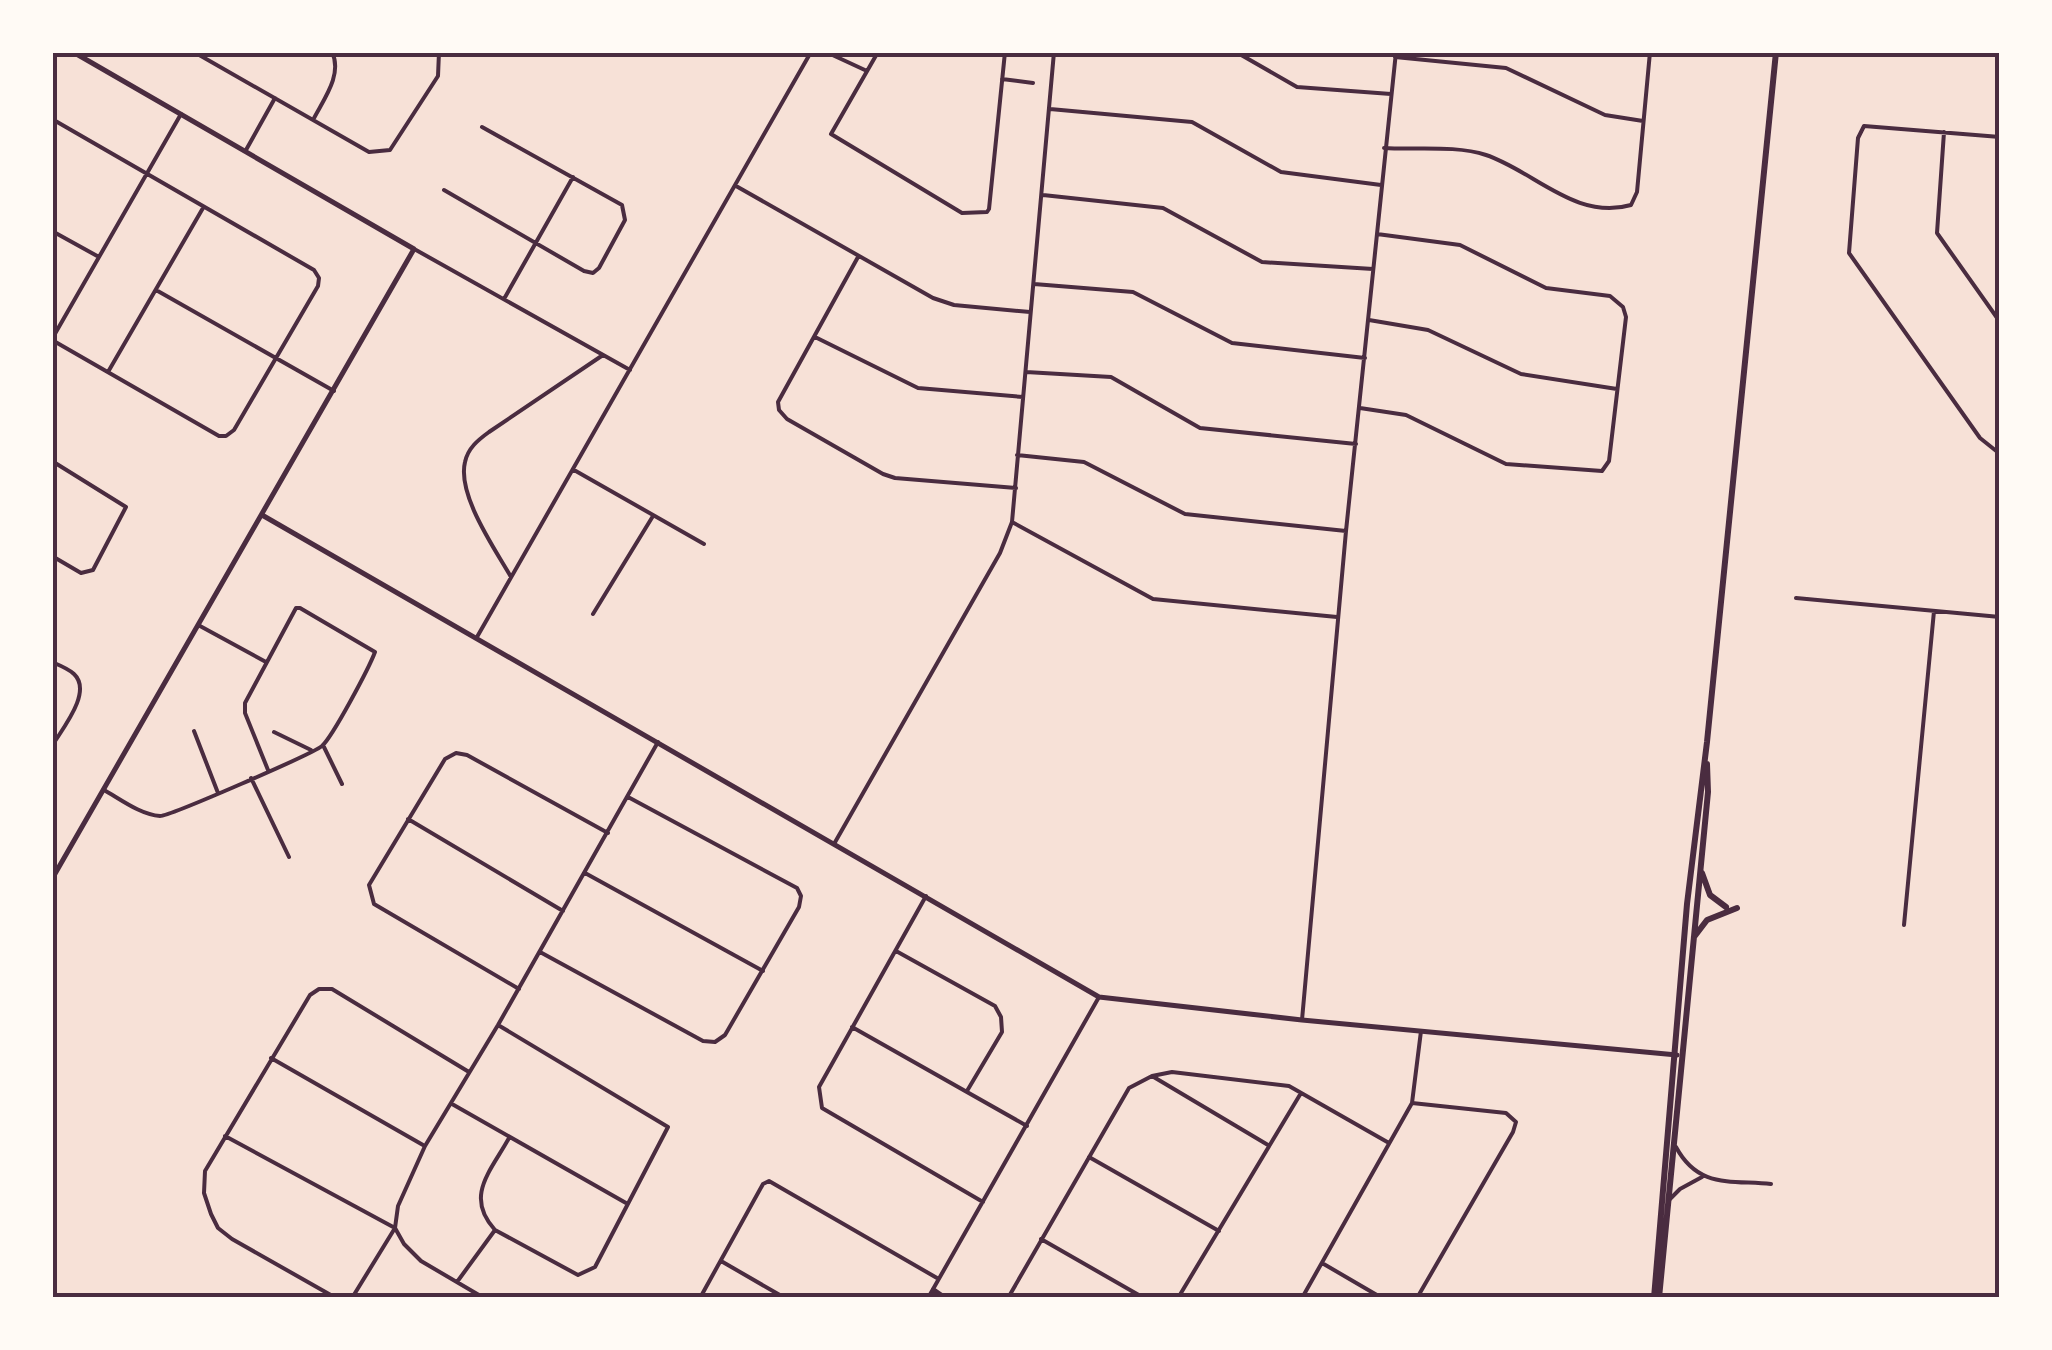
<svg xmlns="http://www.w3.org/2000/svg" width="2052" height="1350" font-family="Poppins,sans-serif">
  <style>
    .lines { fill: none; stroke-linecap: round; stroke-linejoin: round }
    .minor { stroke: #4a2c40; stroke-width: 4 }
    .tertiary { stroke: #4a2c40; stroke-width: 5 }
    .primary { stroke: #4a2c40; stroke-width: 6 }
    .neatline { fill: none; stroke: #4a2c40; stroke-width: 4 }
  </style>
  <rect width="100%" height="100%" fill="#f7e1d7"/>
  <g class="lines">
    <!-- minor -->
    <path class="minor" d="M194 52 369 152 390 150 438 76 439 52
      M826 52 867 71
      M878 52 831 134 962 213 987 212 989 209 1005 52
      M1236 52 1297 87 1391 94
      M1971 52 2000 55
      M1395 57 1506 68 1605 115 1643 121
      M1002 79 1033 83
      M1050 109 1192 122 1281 172 1381 185
      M52 119 314 270 319 278 318 286 234 430 226 436H219L52 340
      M313 120C323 100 343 75 332 52
      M1944 132 1937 233 2000 322
      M2000 137 1864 126 1858 138 1849 253 1980 438 2000 454
      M1384 148C1416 150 1456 145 1486 155 1534 171 1576 221 1631 205L1637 192 1650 52
      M246 150 275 98
      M736 186 933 298 954 305 1030 312
      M444 190 584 271 593 273 599 268 625 220 622 205 482 127
      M1043 195 1163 208 1262 262 1373 269
      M52 231 99 257
      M416 250 630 370
      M858 257 778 402 779 410 787 419 883 474 895 478 1016 488
      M1034 284 1133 292 1232 343 1365 358
      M156 290 334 391
      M504 299 573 177
      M1369 320 1428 330 1521 374 1617 389
      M815 337 918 388 1023 397
      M52 339 181 114
      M108 372 203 208
      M1026 372 1111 377 1200 428 1356 444
      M1360 408 1406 415 1506 464 1602 471 1609 461 1626 317 1623 307 1610 296 1546 288 1460 245 1377 234
      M1017 455 1084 462 1185 514 1346 531
      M52 461 126 507 93 570 81 573 52 556
      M574 470 704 544
      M1012 522 1153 599 1337 617
      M511 577C495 549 457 495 465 462 468 448 478 440 489 432L603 355
      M1796 598 2000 617
      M593 614 653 516
      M200 626 266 662
      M477 637 811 52
      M52 662C59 665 69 669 74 674 93 692 62 729 52 746
      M194 731 218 793
      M274 732 311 750
      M323 745 342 784
      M251 778 289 857
      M104 790C120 799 141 815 160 816 170 816 312 754 322 746 333 736 369 668 375 652L300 608H296L245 703V713L268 770
      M408 819 563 911
      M834 844 1000 553 1012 522 1054 52
      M585 873 763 971
      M926 896 819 1087 822 1108 983 1202
      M1904 925 1934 611
      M896 951 995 1006 1001 1017 1002 1032 967 1091
      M540 952 703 1041 715 1042 725 1035 799 907 801 896 797 888 628 797
      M519 989 374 904 369 885 445 759 456 753 467 755 608 833
      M1302 1020 1346 531 1396 52
      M498 1025 668 1127 595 1267 578 1275 495 1230C464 1196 491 1171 509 1138
      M852 1027 1027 1126
      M271 1058 423 1145
      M1152 1076 1268 1145
      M1412 1103 1506 1113 1516 1122 1513 1132 1417 1298
      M452 1104 626 1203
      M225 1136 395 1228 352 1298
      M1676 1147C1698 1188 1729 1180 1771 1184
      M1089 1157 1219 1231
      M1669 1200 1680 1189 1702 1177
      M1041 1239 1144 1298
      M721 1261 785 1298
      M1322 1263 1382 1298
      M457 1282 495 1230
      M933 1289 946 1298
      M336 1298 232 1239 218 1228 211 1214 204 1193 205 1171 310 995 319 989H332L469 1072
      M484 1298 421 1261 404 1244 395 1228 398 1206 425 1146 498 1025 658 742
      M700 1298 763 1184 769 1181 937 1278
      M928 1298 1099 997
      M1008 1298 1129 1088 1152 1076 1172 1072 1289 1086 1389 1143
      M1178 1298 1301 1093
      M1302 1298 1412 1103 1421 1031"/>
    <!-- tertiary -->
    <path class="tertiary" d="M262 515 1099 997 1302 1020 1677 1055
      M52 879 414 249 73 52"/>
    <!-- primary -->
    <path class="primary" d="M1702 873 1710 895 1726 907
      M1694 937 1707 920 1737 908
      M1654 1298 1687 904 1707 742 1776 52
      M1659 1298 1708 792 1707 764"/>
  </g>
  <!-- border -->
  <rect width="2052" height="1350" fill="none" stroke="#fffaf5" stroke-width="110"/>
  <rect x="55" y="55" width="1942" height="1240" class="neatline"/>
</svg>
